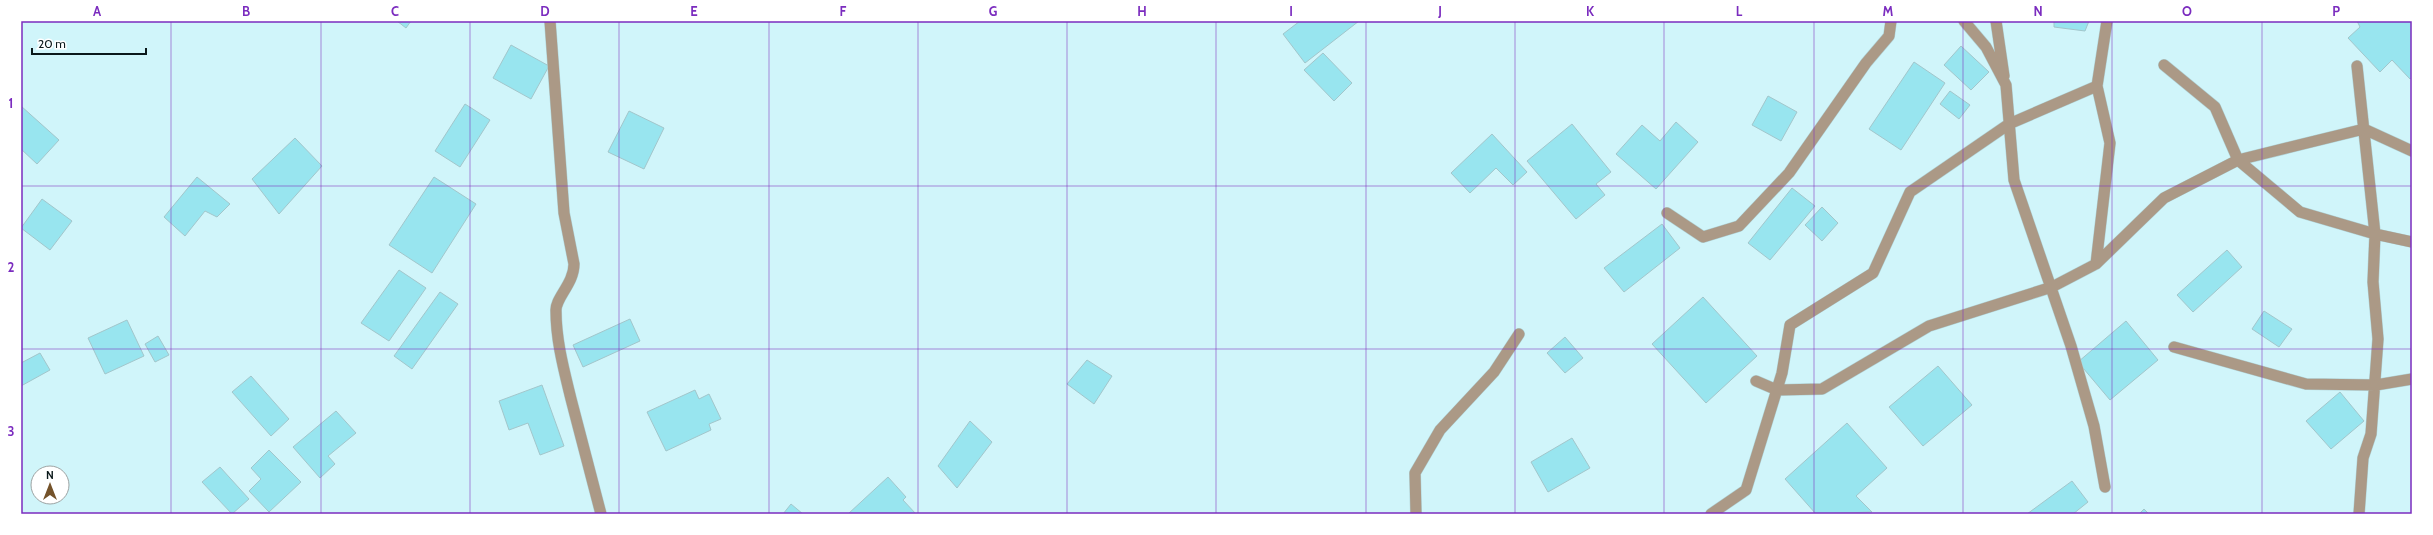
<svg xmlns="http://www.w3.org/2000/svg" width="2433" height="535" font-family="Cabin,sans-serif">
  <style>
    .building { fill: #98e5ef; stroke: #a2c6cb }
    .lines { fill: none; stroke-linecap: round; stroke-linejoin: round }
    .minor-casing { stroke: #b0d2d6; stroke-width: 12 }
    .minor { stroke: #ab9986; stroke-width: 11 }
    .grid { fill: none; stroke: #7b2cbf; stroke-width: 1; stroke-opacity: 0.55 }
    .neatline { fill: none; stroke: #7b2cbf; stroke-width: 1.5 }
    .grid-label { font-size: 13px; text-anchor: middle; font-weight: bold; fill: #7b2cbf }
  </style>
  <rect width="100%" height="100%" fill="#d0f5fa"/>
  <!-- building -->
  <path class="building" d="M397 21H411L406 28Z
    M1300 21H1359L1305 63 1283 34Z
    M2054 21H2089L2085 31 2054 27Z
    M2357 21H2412V77L2410 79 2392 60 2380 72 2348 38 2360 27Z
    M511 45 549 66 531 99 493 78Z
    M1961 46 1989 72 1971 90 1944 65Z
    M1323 53 1352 83 1334 101 1304 70Z
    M1914 62 1945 83 1901 150 1869 129Z
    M1950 91 1970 105 1959 119 1940 104Z
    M1768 96 1797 112 1781 141 1752 125Z
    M465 104 490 120 460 167 435 151Z
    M21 106 59 140 37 164 21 149Z
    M629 111 664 128 644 169 608 152Z
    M1676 122 1698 142 1656 189 1616 154 1642 125 1660 141Z
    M1572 124 1611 172 1596 184 1605 195 1576 219 1527 161Z
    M1492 134 1527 172 1513 185 1496 168 1470 193 1451 173Z
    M295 138 322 166 279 214 252 179Z
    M197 177 230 204 217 217 205 211 185 236 164 217Z
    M434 177 476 204 432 273 389 245Z
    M1792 188 1815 206 1770 260 1748 243Z
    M42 199 72 221 50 250 21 228Z
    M1822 207 1838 223 1822 241 1805 225Z
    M1662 224 1680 248 1624 292 1604 268Z
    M2227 250 2242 267 2193 312 2177 295Z
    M399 270 426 288 389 341 361 323Z
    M440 292 458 304 412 369 394 356Z
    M1703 297 1757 356 1706 403 1652 344Z
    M2264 311 2292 329 2279 347 2252 329Z
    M630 319 640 341 583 367 573 345Z
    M127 320 144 356 105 374 88 338Z
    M2126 321 2158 360 2110 400 2078 362Z
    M158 336 169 355 155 362 145 344Z
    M1565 337 1583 358 1565 373 1547 353Z
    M40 353 50 370 21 386V363Z
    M1087 360 1112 376 1094 404 1067 384Z
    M1938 366 1972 405 1923 446 1889 407Z
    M251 376 289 419 271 436 232 392Z
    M542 385 564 446 540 455 528 423 509 430 499 401Z
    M695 390 699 399 709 394 721 419 709 424 711 430 666 451 647 412Z
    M2340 392 2364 421 2331 449 2306 421Z
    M336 411 356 433 328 456 335 464 320 478 293 447Z
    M970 421 992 442 957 488 938 466Z
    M1847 423 1887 468 1856 496 1872 512 1816 514 1785 479Z
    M1572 438 1590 468 1548 492 1531 462Z
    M269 450 301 482 269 512 249 491 261 479 251 468Z
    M220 467 249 499 232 514 202 482Z
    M888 477 906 497 903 500 916 514H848Z
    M2072 481 2088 502 2073 514H2027Z
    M791 504 803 514H783Z
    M2144 509 2149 514H2139Z"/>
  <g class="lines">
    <defs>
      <path id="minor" d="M550 21 564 213 574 264C574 284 555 298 556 311 556 341 564 370 571 399 581 437 591 476 601 514
        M1964 21 1986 47 2006 85 2014 180 2071 346 2094 426 2105 487
        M1996 21 2004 76
        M2164 65 2215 107 2238 160 2300 212 2375 234 2412 242
        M2357 66 2375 234 2373 282 2378 339 2371 434 2363 458 2359 514
        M1667 213 1703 237 1739 226 1789 173 1866 63 1889 36 1891 21
        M2096 264 2110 143 2097 86
        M2174 347 2306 384 2376 385 2412 379
        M1756 381 1777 390 1822 389 1929 326 2052 287 2096 264 2164 198 2238 160 2364 129 2412 151
        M1416 514 1415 473 1440 430 1494 372 1519 334
        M1711 514 1746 490 1782 373 1790 325 1873 273 1910 192 2009 124 2097 86 2107 21"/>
    </defs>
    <!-- minor casing -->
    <use href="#minor" class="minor-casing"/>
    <!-- minor -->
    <use href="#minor" class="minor"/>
  </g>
  <!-- grid -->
  <path class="grid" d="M171 21V514M321 21V514M470 21V514M619 21V514M769 21V514M918 21V514M1067 21V514M1216 21V514M1366 21V514M1515 21V514M1664 21V514M1814 21V514M1963 21V514M2112 21V514M2262 21V514M21 186H2412M21 349H2412"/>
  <!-- border -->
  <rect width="2433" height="535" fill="none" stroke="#ffffff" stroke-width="44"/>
  <!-- north arrow -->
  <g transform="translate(50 485)"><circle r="19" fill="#ffffff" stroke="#9da3a3"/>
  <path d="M0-3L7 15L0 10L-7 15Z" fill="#74522a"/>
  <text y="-6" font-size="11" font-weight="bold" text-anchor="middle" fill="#0a181a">N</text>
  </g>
  <!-- scale -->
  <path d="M32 48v6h114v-6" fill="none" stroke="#0a181a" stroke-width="2"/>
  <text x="38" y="48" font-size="12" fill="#0a181a" stroke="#ffffff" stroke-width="3" paint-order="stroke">20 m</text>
  <rect x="22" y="22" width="2389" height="491" class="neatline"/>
  <g class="grid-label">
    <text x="97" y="16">A</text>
    <text x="246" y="16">B</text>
    <text x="395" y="16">C</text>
    <text x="545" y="16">D</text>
    <text x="694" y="16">E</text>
    <text x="843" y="16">F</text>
    <text x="993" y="16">G</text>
    <text x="1142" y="16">H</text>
    <text x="1291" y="16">I</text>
    <text x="1440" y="16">J</text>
    <text x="1590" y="16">K</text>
    <text x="1739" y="16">L</text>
    <text x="1888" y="16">M</text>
    <text x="2038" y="16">N</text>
    <text x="2187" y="16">O</text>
    <text x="2336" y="16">P</text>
    <text x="11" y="108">1</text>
    <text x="11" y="272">2</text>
    <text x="11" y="436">3</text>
  </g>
</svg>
